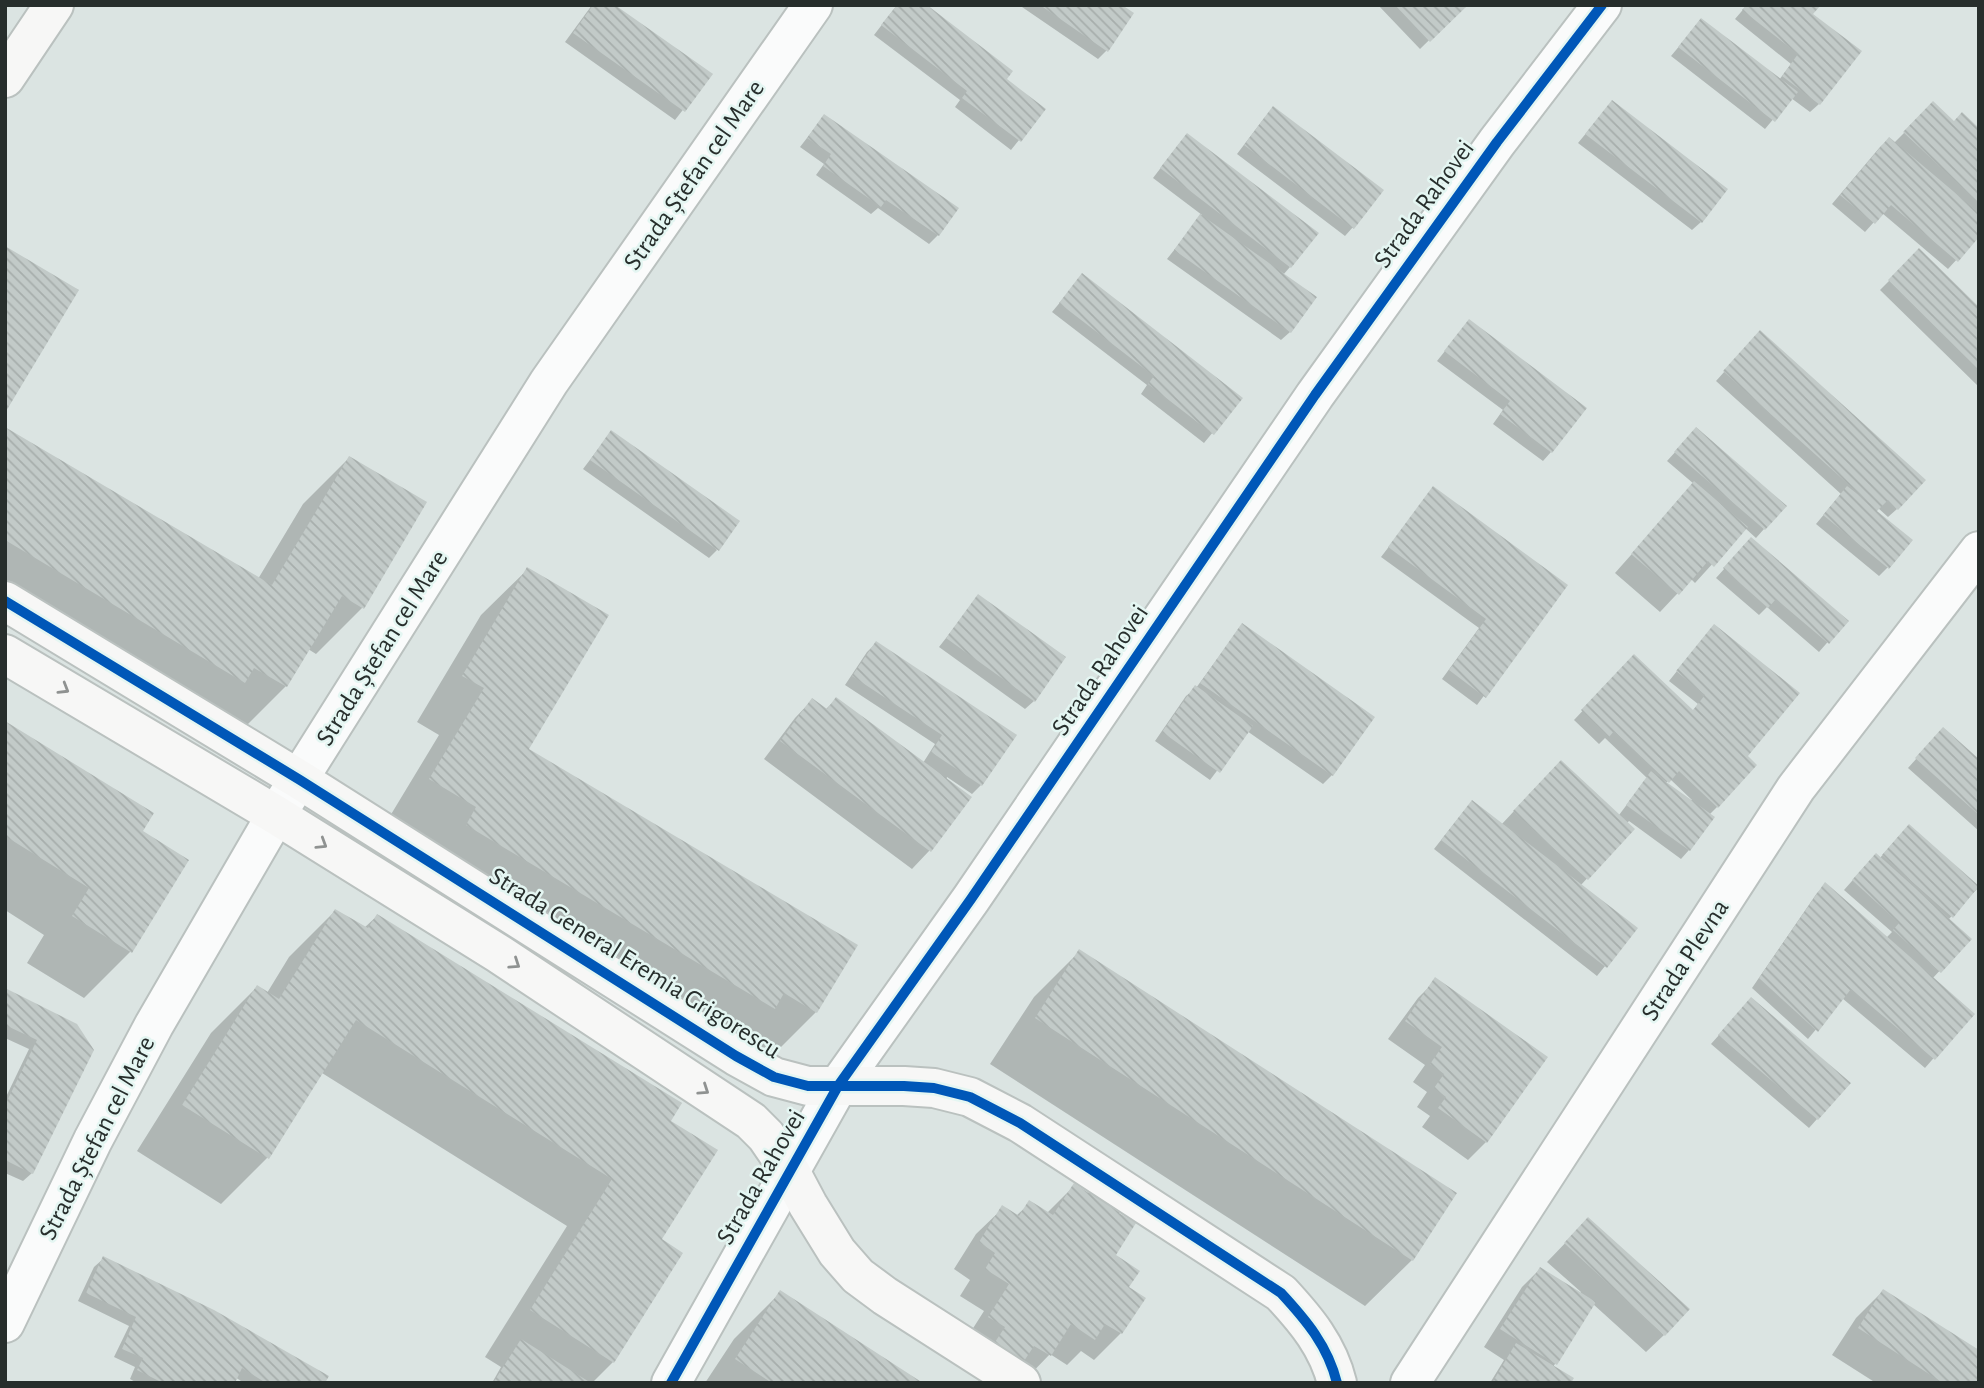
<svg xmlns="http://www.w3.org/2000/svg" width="1984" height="1388" font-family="'Alegreya Sans',sans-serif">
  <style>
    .shadow { fill: #0003; fill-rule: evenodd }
    .building { fill: url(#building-back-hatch) }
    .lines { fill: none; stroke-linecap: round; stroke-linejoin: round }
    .street-casing { stroke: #bac1bf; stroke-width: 42 }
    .secondary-casing { stroke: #bac1bf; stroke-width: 42 }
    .street { stroke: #fafbfb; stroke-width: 38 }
    .secondary { stroke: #f7f7f6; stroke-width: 38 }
    .cycleway-casing { stroke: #e4f6f2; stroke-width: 15 }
    .cycleway { stroke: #0057b8; stroke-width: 10 }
    .oneway { stroke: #8f9291 }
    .labels { text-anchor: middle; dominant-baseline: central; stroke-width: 5; stroke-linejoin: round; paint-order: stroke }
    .street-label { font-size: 26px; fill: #272e2c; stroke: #e4f6f2 }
  </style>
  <defs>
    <pattern id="building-back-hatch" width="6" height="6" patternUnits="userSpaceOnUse" patternTransform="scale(1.75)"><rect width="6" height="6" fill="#c2cac8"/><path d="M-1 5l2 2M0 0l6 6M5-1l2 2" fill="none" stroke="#a7aeac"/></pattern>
  </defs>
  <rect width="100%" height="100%" fill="#dbe4e2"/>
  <!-- shadow -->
  <path class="shadow" d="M592 5H612L710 75 675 120 565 42Z
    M897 5H924L1004 80 1044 109 1011 150 955 107 960 100 874 35Z
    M1023 5H1119L1107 50 1098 59 1022 7Z
    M1378 5H1465L1420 49Z
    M1747 5 1811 14 1819 104 1810 112 1791 98 1765 129 1671 56 1701 20 1779 80 1791 64 1735 19Z
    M1612 102 1701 222 1692 230 1578 143Z
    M1933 104 1954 123 1979 131V235L1948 269 1882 213 1865 232 1832 204 1880 147 1889 139 1894 143Z
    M824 116 938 235 929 244 878 208 871 214 816 175 824 164 800 147Z
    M1265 117 1353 227 1345 236 1237 154Z
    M1179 144 1290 267 1283 275 1290 332 1281 340 1167 259 1202 215 1153 178Z
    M1919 251 1979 310V387L1880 290Z
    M1082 276 1241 398 1204 443 1141 394 1147 385 1052 312Z
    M1469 321 1551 452 1543 461 1493 424 1503 410 1437 361Z
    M1752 341 1897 509 1888 517 1878 508 1875 512 1888 567 1879 576 1816 524 1841 494 1716 381Z
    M5 429 258 579 303 504 349 458 362 608 316 654 308 649 286 686 240 732 5 613Z
    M611 432 717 550 709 558 583 469Z
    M1688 438 1764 529 1756 538 1745 528 1695 583 1691 579 1660 612 1615 573 1694 484 1667 461Z
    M1433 489 1566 585 1477 705 1442 679 1479 628 1381 557Z
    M1743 548 1846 621 1819 652 1767 607 1759 615 1716 578Z
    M528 569 526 750 816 1012 770 1058 384 826 439 735 417 722 481 615Z
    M979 596 1034 701 1025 709 939 647Z
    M1242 625 1372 717 1332 775 1323 784 1247 731 1210 780 1155 741 1186 696 1196 688Z
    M1706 635 1746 757 1717 807 1709 815 1689 850 1681 859 1629 821 1627 823 1633 829 1580 886 1635 929 1597 976 1434 849 1464 811 1501 825 1543 780 1619 815 1647 778 1605 738 1599 744 1574 720 1634 656 1692 712 1698 704 1669 681ZM1670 779 1692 800 1690 802 1665 784Z
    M876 643 981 785 972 794 947 777 929 851 912 869 764 759 795 718 812 700 825 710 836 699 923 763 935 744 845 685 867 652Z
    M5 723 140 832 187 861 130 952 84 998 27 963 44 935 5 910Z
    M1935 738 1979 761V831L1908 768Z
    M1900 835 1978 888 1948 920 1969 939 1932 979 1972 1014 1925 1068 1842 998 1808 1039 1752 988 1817 893 1826 884 1886 938 1892 932 1844 890 1867 864 1879 859Z
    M335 911 364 928 377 916 669 1122 659 1240 613 1362 592 1383H492L501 1367 485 1357 567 1226 322 1073 267 1158 221 1204 137 1151 211 1033 257 987 267 993 289 957Z
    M1080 951 1455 1193 1412 1260 1365 1306 990 1064 1034 997Z
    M1436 980 1486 1142 1468 1160 1422 1127 1430 1116 1417 1107 1427 1092 1413 1082 1425 1065 1388 1039 1418 998Z
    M5 989 76 1025 32 1173 23 1181 5 1173V1099L29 1049 5 1038Z
    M1743 1008 1817 1119 1809 1128 1711 1044Z
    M1100 1181 1117 1213 1113 1256 1127 1287 1121 1333 1094 1360 1081 1351 1067 1365 1050 1354 1023 1382 963 1344 984 1311 960 1296 970 1280 954 1269 976 1234 1003 1208 1016 1216 1030 1203 1047 1213 1074 1186 1087 1194Z
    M1571 1237 1664 1335 1646 1352 1593 1304 1553 1367 1569 1383H1490L1504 1360 1484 1347 1522 1287 1540 1269 1580 1294 1581 1292 1547 1262Z
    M103 1259 323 1383H244L235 1377 233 1383H137L130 1379 135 1367 114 1357 129 1326 78 1301 94 1267Z
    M1883 1291 1979 1383H1876L1832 1355 1856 1318Z
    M780 1293 920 1383H705L734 1339Z"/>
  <!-- building -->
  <path class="building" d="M593 5H615L713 74 685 112 573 33Z
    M897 5H927L1013 71 1007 79 1046 109 1021 142 962 98 967 91 881 25Z
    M1040 5H1122L1134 13 1108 52Z
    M1395 5H1468L1430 42Z
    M1746 5H1821L1813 14 1862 51 1820 105 1782 76 1798 54 1742 10Z
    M1701 18 1798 92 1775 122 1678 47Z
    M1612 100 1728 189 1702 223 1585 134Z
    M1933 101 1954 121 1962 112 1979 128V203L1903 132Z
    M1273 106 1384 190 1354 229 1244 145Z
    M824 114 959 208 939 236 886 200 881 207 823 166 831 154 807 138Z
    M1187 133 1319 233 1291 268 1160 168Z
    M1889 137 1979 213V237L1958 262 1891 205 1875 224 1840 195Z
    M1200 214 1317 297 1291 333 1174 250Z
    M5 246 79 290 5 413Z
    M1919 248 1979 307V370L1888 280Z
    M1082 273 1243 398 1214 435 1148 384 1154 376 1059 303Z
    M1469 319 1587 408 1552 453 1500 414 1510 401 1444 351Z
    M1760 330 1926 480 1898 510 1888 500 1877 511 1913 540 1889 569 1823 515 1847 486 1868 502 1723 371Z
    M5 427 272 585 349 456 427 502 364 609 342 596 287 687 254 668 245 683 5 540Z
    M1696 427 1787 506 1765 530 1674 452Z
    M611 430 740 521 719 551 590 460Z
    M1694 481 1748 527 1714 567 1708 561 1679 595 1631 554Z
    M1433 486 1568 585 1486 698 1449 670 1486 619 1388 547Z
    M1751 537 1849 621 1829 644 1776 599 1768 608 1723 568Z
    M527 567 609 615 529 749 858 945 817 1013 784 993 775 1009 466 825 476 807 429 779 484 688 462 676Z
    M978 594 1066 657 1035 702 946 638Z
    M1242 623 1375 717 1333 776 1200 683Z
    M1714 624 1800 693 1748 756 1757 765 1718 808 1679 771 1669 783 1614 731 1609 737 1581 710 1634 654 1693 710 1705 695 1676 671Z
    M876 641 1017 735 982 786 931 752 942 735 852 676Z
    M1195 685 1253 726 1220 773 1162 732Z
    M836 697 972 797 931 852 780 741 812 698 827 709Z
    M5 721 154 813 143 831 189 860 132 953 72 916 89 888 5 836Z
    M1943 727 1979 759V815L1915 758Z
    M1561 760 1635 829 1588 880 1513 811Z
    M1651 771 1715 817 1690 851 1626 805Z
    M1472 800 1638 928 1607 968 1441 840Z
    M1909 824 1979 886 1953 918 1882 855Z
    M1876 853 1972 939 1941 973 1893 930 1899 923 1852 880Z
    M1825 882 1975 1014 1935 1060 1851 989 1818 1032 1759 978Z
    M335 909 368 928 377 914 682 1103 671 1121 718 1150 662 1239 683 1253 614 1363 530 1310 612 1179 356 1020 269 1159 182 1105 257 985 279 999Z
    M1079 949 1457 1193 1413 1261 1035 1018Z
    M1435 977 1548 1057 1487 1143 1438 1108 1446 1097 1434 1088 1444 1074 1430 1064 1442 1047 1405 1021Z
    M5 988 77 1024 94 1050 33 1174 5 1160V1105L37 1040 5 1025Z
    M1751 997 1851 1083 1818 1120 1718 1035Z
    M1100 1179 1129 1198 1119 1213 1136 1223 1116 1255 1140 1271 1129 1287 1146 1298 1122 1334 1105 1324 1095 1340 1071 1324 1051 1356 1034 1346 1024 1361 995 1342 1005 1327 988 1317 1009 1284 985 1269 995 1253 979 1242 1002 1205 1019 1216 1029 1200 1053 1215 1074 1183 1090 1194Z
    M1588 1217 1690 1309 1665 1336 1564 1243Z
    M103 1256 214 1310 329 1376 325 1383H266L242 1368 235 1383H163L137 1370 143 1358 122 1349 136 1317 86 1293Z
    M1540 1267 1596 1302 1557 1365 1500 1329Z
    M1883 1289 1979 1350V1383H1943L1858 1328Z
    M780 1290 923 1383H772L735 1359Z
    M521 1339 591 1383H493Z
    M1516 1343 1574 1378 1571 1383H1492Z"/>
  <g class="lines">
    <defs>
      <path id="street" d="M5 1323 93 1140 154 1025 276 815 549 382 813 5
        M671 1383 838 1086 971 899 1315 395 1497 142 1602 5
        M1410 1383 1796 788 1979 551"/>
      <path id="secondary" d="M5 78 54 5
        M5 601 300 780 736 1056 774 1077 808 1086H904L934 1088 970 1097 1020 1123 1281 1293C1306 1320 1328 1346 1337 1383
        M5 654 276 815 499 954 751 1121 766 1136 790 1171 808 1205 837 1252 858 1276 885 1296 1021 1383"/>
    </defs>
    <!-- street casing -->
    <use href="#street" class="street-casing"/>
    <!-- secondary casing -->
    <use href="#secondary" class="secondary-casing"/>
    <!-- street -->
    <use href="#street" class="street"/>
    <!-- secondary -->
    <use href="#secondary" class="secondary"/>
    <defs>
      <path id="cycleway" d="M5 601 300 780 736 1056 774 1077 808 1086H904L934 1088 970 1097 1020 1123 1281 1293C1306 1320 1328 1346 1337 1383
        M671 1383 838 1086 971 899 1315 395 1497 142 1602 5"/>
    </defs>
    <!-- cycleway casing -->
    <use href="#cycleway" class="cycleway-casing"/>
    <!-- cycleway -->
    <use href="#cycleway" class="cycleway"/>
  </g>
  <!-- one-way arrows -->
  <defs><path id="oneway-chevron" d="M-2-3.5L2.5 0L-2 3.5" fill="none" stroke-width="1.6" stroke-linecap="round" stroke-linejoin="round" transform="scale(1.75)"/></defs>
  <g class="oneway">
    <use href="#oneway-chevron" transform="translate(64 689) rotate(31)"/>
    <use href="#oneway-chevron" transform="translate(322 844) rotate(32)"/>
    <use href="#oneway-chevron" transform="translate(515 964) rotate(34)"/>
    <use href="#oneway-chevron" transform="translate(704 1090) rotate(34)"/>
  </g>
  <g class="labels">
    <!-- street labels -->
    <g class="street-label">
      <text transform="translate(694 175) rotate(-55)">Strada Ștefan cel Mare</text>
      <text transform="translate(1424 204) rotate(-54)">Strada Rahovei</text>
      <text transform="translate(382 648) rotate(-58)">Strada Ștefan cel Mare</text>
      <text transform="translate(1100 670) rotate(-56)">Strada Rahovei</text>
      <text transform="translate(1685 960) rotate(-57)">Strada Plevna</text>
      <text transform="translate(635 963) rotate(32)">Strada General Eremia Grigorescu</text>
      <text transform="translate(97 1138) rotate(-63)">Strada Ștefan cel Mare</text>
      <text transform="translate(761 1177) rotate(-60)">Strada Rahovei</text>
    </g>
  </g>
  <!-- border -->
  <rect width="1984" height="1388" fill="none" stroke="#272e2c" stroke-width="14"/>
</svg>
